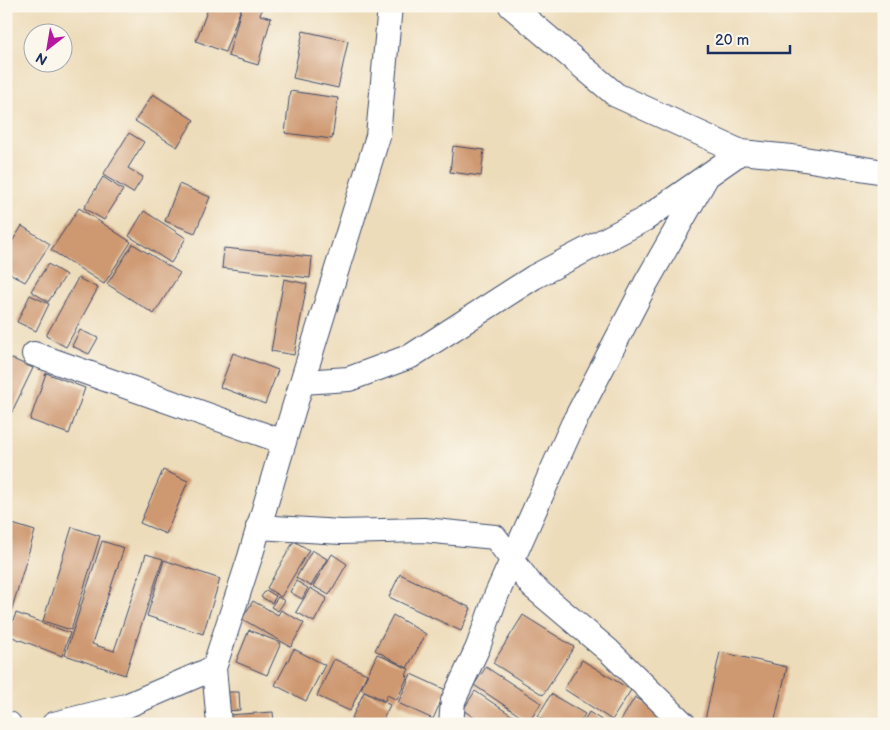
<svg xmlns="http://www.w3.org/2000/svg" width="890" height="730" font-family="'Balsamiq Sans',sans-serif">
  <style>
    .building { fill: #ce9871 }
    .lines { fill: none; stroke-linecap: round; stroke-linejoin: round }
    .street-casing { stroke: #3a496c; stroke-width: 26 }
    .street { stroke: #fff; stroke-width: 24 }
  </style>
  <rect width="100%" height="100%" fill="#fbf7ec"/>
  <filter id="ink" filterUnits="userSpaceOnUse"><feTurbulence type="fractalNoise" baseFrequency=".02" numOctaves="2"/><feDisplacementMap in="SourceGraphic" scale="10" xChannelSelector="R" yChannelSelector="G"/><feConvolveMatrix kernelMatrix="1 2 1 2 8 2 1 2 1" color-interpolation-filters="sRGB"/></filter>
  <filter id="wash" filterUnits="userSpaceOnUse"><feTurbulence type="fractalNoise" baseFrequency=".0096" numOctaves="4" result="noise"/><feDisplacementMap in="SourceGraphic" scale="20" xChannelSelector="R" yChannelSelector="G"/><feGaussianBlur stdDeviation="1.12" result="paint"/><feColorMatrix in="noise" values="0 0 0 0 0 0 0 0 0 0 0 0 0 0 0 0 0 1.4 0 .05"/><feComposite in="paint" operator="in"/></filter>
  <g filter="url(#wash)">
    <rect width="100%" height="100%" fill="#eddcba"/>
    <g id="blocks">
      <!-- building -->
      <path class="building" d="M209 6H242L225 52 196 41Z
        M242 6H249L262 10 260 15 271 18 258 65 228 56Z
        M349 6H368L366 12Z
        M303 31 348 41 338 88 293 78Z
        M290 91 338 98 332 139 285 133Z
        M153 94 194 120 177 147 135 121Z
        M129 133 144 142 128 168 143 177 133 193 103 175Z
        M453 146 484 150 481 176 450 172Z
        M103 177 123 190 104 220 84 208Z
        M179 184 210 197 195 233 165 221Z
        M79 208 131 242 104 284 51 250Z
        M144 211 186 238 171 263 129 236Z
        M22 226 50 244 25 282 6 271V251Z
        M133 244 180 273 154 314 107 284Z
        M224 248 312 257 310 278 222 268Z
        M48 264 66 275 48 302 31 291Z
        M78 278 98 288 66 347 46 336Z
        M284 279 307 284 294 355 271 351Z
        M30 295 49 304 36 331 17 322Z
        M80 330 98 338 89 354 72 346Z
        M233 353 278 370 265 404 220 387Z
        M6 356 33 368 8 420 6 419Z
        M46 373 85 388 69 434 30 420Z
        M163 470 188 481 166 534 140 523Z
        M6 522 35 531 7 625H6Z
        M72 527 100 536 71 630 43 621Z
        M102 541 124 548 92 644 114 651 146 554 163 559 125 675 65 655Z
        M294 541 309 550 281 597 267 588Z
        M312 550 327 559 311 586 296 578Z
        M332 554 347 564 329 595 313 586Z
        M164 560 220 579 203 634 147 616Z
        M400 574 471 608 461 631 389 597Z
        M296 581 308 588 302 599 290 592Z
        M310 588 327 598 314 622 296 612Z
        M266 590 276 596 272 603 261 597Z
        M278 597 285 601 278 611 271 607Z
        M253 601 278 615 281 610 304 623 291 647 242 619Z
        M16 613 70 633 62 656 7 635Z
        M393 615 426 634 407 668 375 650Z
        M523 615 574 647 543 695 493 663Z
        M249 630 281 643 267 675 236 662Z
        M294 649 325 665 306 701 275 685Z
        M720 652 787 667 774 724H704Z
        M377 654 409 669 406 675 408 676 397 700 387 695 385 701 361 689Z
        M334 659 367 674 350 711 317 696Z
        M582 660 631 690 612 720 564 689Z
        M486 667 541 703 529 722 474 685Z
        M411 674 446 690 433 719 398 703Z
        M475 691 517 719 513 724H483L463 710Z
        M226 692H239L240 710 227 711Z
        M364 692 390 705 381 724H349Z
        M551 694 585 714 579 724H551L538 716Z
        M635 697 669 718 666 724H619Z
        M273 712 274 724H229L228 715Z
        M589 712 608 724H582Z"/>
    </g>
  </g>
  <g filter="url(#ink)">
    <use href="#blocks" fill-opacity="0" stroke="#3a496c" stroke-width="1"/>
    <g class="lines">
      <defs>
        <path id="street" d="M511 6 616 95 741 152 792 157 884 172
          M34 354 284 442
          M302 382 349 379 411 356 534 277 645 219 741 152
          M258 527 341 532 424 530 495 537 532 586 609 651 684 724
          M214 668 219 724
          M6 723 9 724
          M54 724 126 706 214 668 250 557 293 411 378 136 390 6
          M451 724 453 701 478 647 496 596 573 424 646 283 707 176"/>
      </defs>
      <!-- street casing -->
      <use href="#street" class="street-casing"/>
      <!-- street -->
      <use href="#street" class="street"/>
    </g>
  </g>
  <!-- margin -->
  <rect width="890" height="730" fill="none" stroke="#fbf7ec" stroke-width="25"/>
  <!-- north arrow -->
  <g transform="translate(48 48) rotate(211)"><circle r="24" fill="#fbf7ec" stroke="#a1a7b3"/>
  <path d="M0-4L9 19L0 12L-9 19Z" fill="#b5179e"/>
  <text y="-8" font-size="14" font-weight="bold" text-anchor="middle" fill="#1b2f5e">N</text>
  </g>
  <!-- scale -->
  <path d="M708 45v8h82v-8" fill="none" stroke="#1b2f5e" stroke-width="2.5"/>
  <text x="715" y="45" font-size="15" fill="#1b2f5e" stroke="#fbf7ec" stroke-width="4" paint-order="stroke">20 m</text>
</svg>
